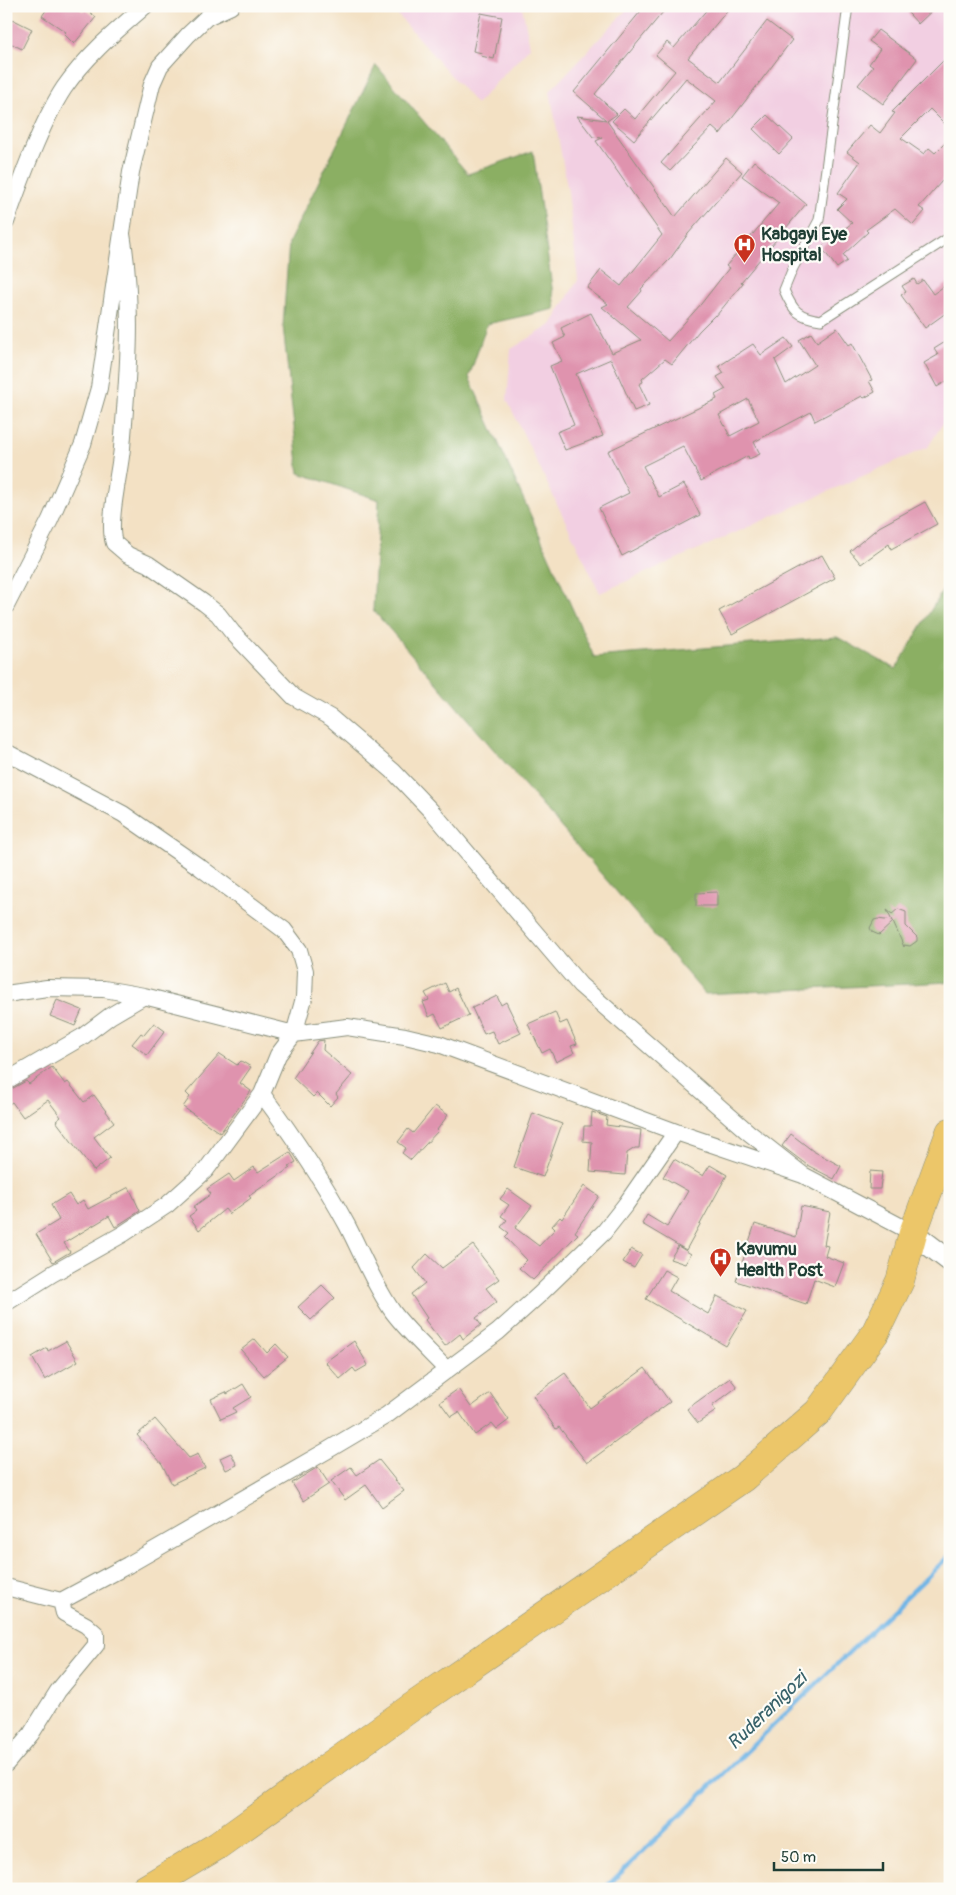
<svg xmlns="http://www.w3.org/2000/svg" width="956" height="1895" font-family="Pangolin,sans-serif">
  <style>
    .built { fill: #f2cfe2 }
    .forest { fill: #8baf64; stroke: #55764c }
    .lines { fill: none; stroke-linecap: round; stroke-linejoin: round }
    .stream { stroke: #70b5e6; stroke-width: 4.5 }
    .building { fill: #df93ae; fill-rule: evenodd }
    .service-casing { stroke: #898f7c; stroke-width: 11 }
    .minor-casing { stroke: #898f7c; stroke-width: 18 }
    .tertiary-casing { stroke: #898f7c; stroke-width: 23 }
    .trunk-casing { stroke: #898f7c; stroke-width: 29 }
    .service { stroke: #fff; stroke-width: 9 }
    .minor { stroke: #fff; stroke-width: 16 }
    .tertiary { stroke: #fff; stroke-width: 21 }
    .trunk { stroke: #ecc669; stroke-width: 28 }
    .labels { text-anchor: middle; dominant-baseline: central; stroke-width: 4.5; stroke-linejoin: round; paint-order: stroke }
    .poi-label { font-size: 18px; font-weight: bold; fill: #1f3d34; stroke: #fdfcf7; text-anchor: start }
    .water-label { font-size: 19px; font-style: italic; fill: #376169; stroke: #fdfcf7 }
  </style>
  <rect width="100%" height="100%" fill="#fdfcf7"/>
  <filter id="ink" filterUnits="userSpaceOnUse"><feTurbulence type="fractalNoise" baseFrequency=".02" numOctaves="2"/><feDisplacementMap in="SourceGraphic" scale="10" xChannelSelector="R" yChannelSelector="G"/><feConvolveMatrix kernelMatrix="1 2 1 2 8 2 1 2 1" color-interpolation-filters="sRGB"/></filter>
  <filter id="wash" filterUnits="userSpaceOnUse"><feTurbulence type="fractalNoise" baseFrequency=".0096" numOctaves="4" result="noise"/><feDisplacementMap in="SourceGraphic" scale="20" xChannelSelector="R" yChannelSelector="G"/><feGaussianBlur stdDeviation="1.12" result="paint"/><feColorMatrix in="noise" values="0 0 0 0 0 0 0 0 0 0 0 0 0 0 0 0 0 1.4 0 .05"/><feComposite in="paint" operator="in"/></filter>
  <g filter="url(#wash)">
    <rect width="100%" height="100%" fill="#f3e1c4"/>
    <!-- built -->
    <path class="built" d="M390 6H522L530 47 476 104Z
      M630 6H950V412L928 447 600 593 507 400 511 349 551 325 578 280 568 192 550 91Z"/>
    <!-- forest -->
    <path class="forest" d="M376 65 468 174 533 151 555 309 487 324 469 377 594 657 837 637 896 669 950 578V982L705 994 373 610 379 500 299 473 283 326 289 242Z"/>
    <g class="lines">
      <!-- stream -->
      <path class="stream" d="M604 1889 950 1555"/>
    </g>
    <g id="blocks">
      <!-- building -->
      <path class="building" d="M49 6H76L83 11 85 9 96 17 74 44 64 34 66 32 42 16Z
        M645 6H668L595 94 617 114 607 121 675 217 726 158 742 172 688 234 670 259 641 289 642 291 628 307 668 341 701 304 729 268 726 266 779 203 742 176 754 161 806 204 741 282 743 283 716 316 715 315 699 331 672 364 665 359 642 379 643 382 639 384 649 405 634 411 611 359 576 374 603 436 565 450 557 432 574 425 550 366 562 361 553 343 565 337 561 328 591 313 612 353 641 340 602 307 608 304 587 288 601 270 621 286 662 235 596 141 602 138 593 137 577 116 606 120 574 92Z
        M710 6H731L688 58 720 82 767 21 792 40 720 134 712 127 670 171 661 163 716 101 686 78 634 140 612 121 624 109 635 119 675 71 656 55 667 42 674 48Z
        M902 6H937L918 24Z
        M481 13 502 17 494 59 481 56 482 53 473 51Z
        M6 16 32 29 22 49 6 41Z
        M878 30 917 59 883 104 858 85 873 67 869 64 880 49 869 41Z
        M950 54V129L930 109 901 138 924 154 929 148 935 153 950 138V172L919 207 925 211 913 225 895 209 866 230 868 232 843 255 847 261 837 268 821 247 852 223 837 209 847 199 838 193 860 162 847 152 870 125 880 133 895 113 892 112Z
        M767 115 793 139 779 154 753 129Z
        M914 279 917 284 923 280 933 294 950 282V310L925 328 901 295 906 292 902 286Z
        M837 328 849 345 852 343 872 380 869 381 875 392 864 398 862 396 815 421 811 412 754 442 760 454 749 459 748 456 701 481 683 446 643 466 659 497 684 484 700 515 622 556 599 508 629 493 608 451 717 399 715 395 726 389 717 377 724 373 719 366 753 344 761 355 786 338 793 347 775 360 786 384 815 365 799 340 811 333 817 342ZM748 399 759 421 730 436 719 415Z
        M950 339V379L937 387 924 363 938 355 934 349Z
        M925 502 937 524 891 549 889 544 861 564 850 551 879 527Z
        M822 555 835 578 732 634 719 611Z
        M717 892V906H696V893Z
        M898 909 906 912V926L917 937V941L910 946 904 945V947L893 922 879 935 872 932 870 928 874 920 878 919 892 921 887 910 892 914Z
        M445 983 449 992 456 988 469 1015 442 1028 435 1014 429 1017 423 1002 429 1000 425 993Z
        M497 996 501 1005 506 1002 521 1033 498 1044 492 1031 484 1034 472 1008Z
        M57 1000 82 1010 75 1026 50 1016Z
        M555 1012 560 1024 567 1021 577 1044 571 1046 574 1053 556 1062 550 1049 542 1053 528 1024Z
        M154 1023 165 1031 147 1055 132 1044 141 1033 144 1035Z
        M324 1040 323 1050 352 1075 336 1094 338 1097 330 1106 317 1093 313 1097 293 1078 318 1041Z
        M220 1054 237 1065 241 1061 251 1067 240 1083 251 1091 220 1133 183 1107 190 1097 186 1093Z
        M52 1067 65 1084 68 1082 84 1102 94 1095 114 1122 94 1137 110 1158 94 1171 56 1121 61 1117 48 1100 23 1117 12 1102 6 1106V1092L26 1081 29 1084Z
        M435 1106 448 1115 437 1130 438 1131 411 1160 402 1153 406 1148 398 1142 408 1129 413 1133Z
        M592 1112 607 1117 606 1125 641 1130 639 1148H635L627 1153 625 1175 590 1172 592 1142 583 1141 584 1126H591Z
        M533 1113 562 1124 543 1177 514 1167Z
        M791 1134 813 1151 841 1166 834 1179 807 1165 782 1146Z
        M290 1152 296 1162 289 1166 290 1168 249 1196 251 1198 229 1214 225 1209 199 1230 189 1216 196 1211 193 1207 211 1194 207 1189 229 1174 234 1181 254 1167 258 1172Z
        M674 1159 703 1176 710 1165 727 1175 686 1250 642 1224 647 1215 667 1227 688 1191 663 1177Z
        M870 1171 882 1172 880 1189H869Z
        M584 1186 599 1196 575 1232 578 1234 533 1280 519 1268 527 1260 505 1237 509 1233 501 1227 507 1220 501 1216 509 1205 500 1199 508 1189 532 1206 515 1228 539 1246 555 1229 552 1226 560 1217 562 1219Z
        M129 1187 140 1211 115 1227 109 1216 64 1243 70 1252 53 1262 36 1234 59 1220 51 1205 69 1194 76 1205 83 1200 88 1209Z
        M801 1206 830 1212 824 1245 828 1246 825 1256 844 1263 835 1287 814 1279 806 1304 736 1281 755 1224 796 1237Z
        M473 1245 499 1279 486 1288 497 1302 476 1318 481 1325 463 1339 460 1334 445 1346 425 1320 427 1318 411 1294 425 1283 414 1268 427 1254 442 1268Z
        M678 1246 691 1254 685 1264 670 1259Z
        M631 1249 642 1255 634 1268 623 1262Z
        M664 1270 677 1277 669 1291 708 1314 717 1296 747 1311 726 1346 646 1299Z
        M322 1285 335 1298 311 1320 298 1307Z
        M255 1339 267 1353 276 1344 288 1357 264 1376 241 1350Z
        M66 1341 78 1361 45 1380 32 1357 47 1348 48 1351Z
        M354 1341 368 1365 356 1372 353 1368 340 1379 325 1362Z
        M645 1368 670 1402 587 1463 559 1427 556 1429 533 1396 565 1373 590 1408Z
        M730 1378 737 1387 712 1406 716 1411 698 1423 687 1409Z
        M243 1384 251 1397 233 1408 236 1412 221 1419 211 1399 226 1392 227 1394Z
        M458 1389 471 1407 490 1393 509 1420 497 1429 492 1423 475 1435 459 1412 451 1417 440 1402Z
        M155 1419 189 1458 198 1454 205 1468 172 1484 162 1464 137 1435Z
        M231 1453 237 1465 226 1470 220 1458Z
        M379 1460 404 1491 382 1507 366 1485 345 1500 331 1481 351 1467 357 1475Z
        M318 1467 329 1484 303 1501 292 1483Z"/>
    </g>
  </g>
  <g filter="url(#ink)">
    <use href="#blocks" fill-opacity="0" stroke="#898f7c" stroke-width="1"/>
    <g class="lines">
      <defs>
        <path id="service" d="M848 6 819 220 793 268 784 290C793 311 798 317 821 320L950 237"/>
        <path id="minor" d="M6 222C20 182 41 123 64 88 86 56 116 31 145 6
          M122 234C134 307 128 375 122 448 120 472 107 522 114 543L128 555 148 564 204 603 218 614 232 632 294 697 331 718 393 771 435 815 580 985 748 1132 803 1175
          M6 606 50 520 83 444 99 388 131 172 152 84 160 66 188 35 207 17 231 6
          M6 752 123 814 201 868 284 930 299 950 305 971 304 998 294 1034 278 1055 262 1094 206 1170 167 1205 123 1234 52 1274 6 1303
          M6 994 47 988 104 989 144 996 294 1034 347 1027 405 1036 439 1044 676 1132 803 1175 913 1233
          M6 1081 82 1037 110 1016 144 996
          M262 1094C293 1136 322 1179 347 1225 362 1254 374 1285 393 1312 409 1333 429 1351 447 1370
          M6 1587 61 1601 128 1565 328 1450 387 1415 447 1370 498 1332 539 1295 604 1232 626 1204 676 1132
          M6 1764 31 1734 58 1691 96 1645V1634L86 1625 64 1613 61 1601"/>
        <path id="tertiary" d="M913 1233 950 1261"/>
        <path id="trunk" d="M145 1889 217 1846 409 1709 743 1478 818 1412 875 1333 900 1281 913 1233 950 1132"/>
      </defs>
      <!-- service casing -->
      <use href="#service" class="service-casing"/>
      <!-- minor casing -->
      <use href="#minor" class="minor-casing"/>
      <!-- tertiary casing -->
      <use href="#tertiary" class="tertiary-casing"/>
      <!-- trunk casing -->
      <use href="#trunk" class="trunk-casing"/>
      <!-- service -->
      <use href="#service" class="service"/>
      <!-- minor -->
      <use href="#minor" class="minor"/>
      <!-- tertiary -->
      <use href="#tertiary" class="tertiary"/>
      <!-- trunk -->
      <use href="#trunk" class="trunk"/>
    </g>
  </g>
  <!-- icons -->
  <defs>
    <symbol id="hospital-pin" viewBox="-11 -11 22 30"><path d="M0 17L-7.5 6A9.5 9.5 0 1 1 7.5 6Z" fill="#c8321e" stroke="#fdfcf7"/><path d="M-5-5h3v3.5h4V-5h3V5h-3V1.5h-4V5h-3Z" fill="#fff"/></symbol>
  </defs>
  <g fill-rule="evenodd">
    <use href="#hospital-pin" x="732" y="232" width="25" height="34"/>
    <use href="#hospital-pin" x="708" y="1246" width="25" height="34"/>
  </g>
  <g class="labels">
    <!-- poi labels -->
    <g class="poi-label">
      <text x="761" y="234">Kabgayi Eye<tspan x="761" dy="21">Hospital</tspan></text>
      <text x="736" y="1249">Kavumu<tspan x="736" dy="21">Health Post</tspan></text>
    </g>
    <!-- water labels -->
    <g class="water-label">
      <text transform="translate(767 1711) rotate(-44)">Ruderanigozi</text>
    </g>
  </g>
  <!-- margin -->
  <rect width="956" height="1895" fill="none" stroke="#fdfcf7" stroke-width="25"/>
  <!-- scale -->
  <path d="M774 1862v8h109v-8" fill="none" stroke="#1f3d34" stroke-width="2.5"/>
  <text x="781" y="1862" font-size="15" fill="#1f3d34" stroke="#fdfcf7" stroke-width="4" paint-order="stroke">50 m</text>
</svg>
